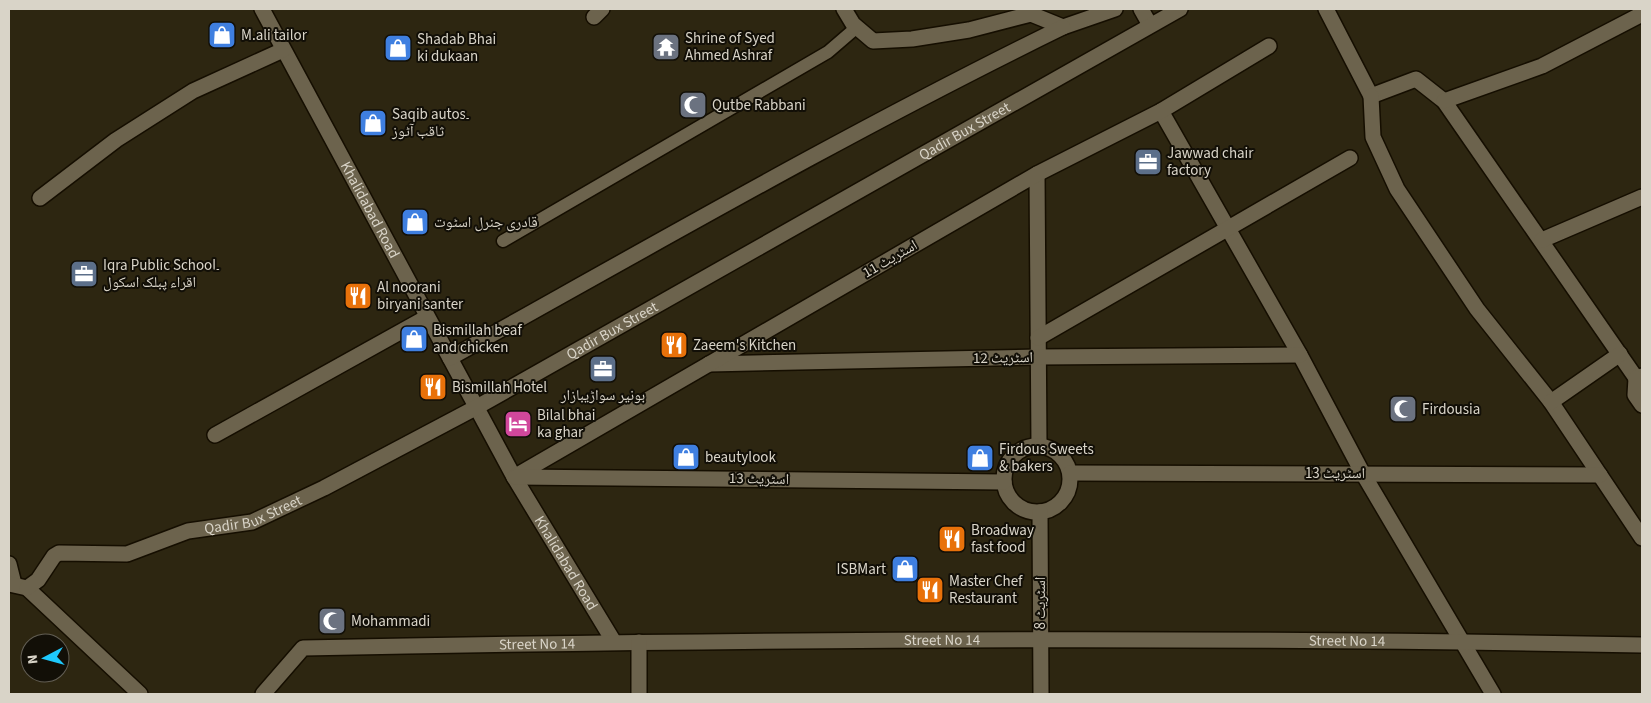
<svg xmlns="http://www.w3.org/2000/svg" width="1651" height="703" font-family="'Source Sans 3','Noto Naskh Arabic',sans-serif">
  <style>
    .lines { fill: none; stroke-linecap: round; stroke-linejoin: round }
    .lane-casing { stroke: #150e00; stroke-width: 15 }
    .street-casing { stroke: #150e00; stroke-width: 18 }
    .lane { stroke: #6c634d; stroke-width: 12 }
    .street { stroke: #6c634d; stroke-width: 15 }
    .labels { text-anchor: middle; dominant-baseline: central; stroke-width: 4; stroke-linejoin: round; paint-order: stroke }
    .poi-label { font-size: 15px; fill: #d9d4c8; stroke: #120f07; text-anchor: start }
    .street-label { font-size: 15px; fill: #d9d4c8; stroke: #120f07 }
  </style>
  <rect width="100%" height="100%" fill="#2d2611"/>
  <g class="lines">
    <defs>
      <path id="lane" d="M503 241 828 52 857 27"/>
      <g id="street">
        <path id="s1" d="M262 9 514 477 614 642"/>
        <path d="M844 9 853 24 873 41 912 39 969 30 1031 14 1063 27 1115 9"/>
        <path d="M1141 9 1150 25"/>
        <path d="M1326 9 1371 96 1416 79 1444 101 1636 378 1642 376"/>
        <path d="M594 17 602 9"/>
        <path d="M1371 96 1373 137 1397 189 1477 309 1551 402 1642 538"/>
        <path d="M1444 101 1542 66 1642 14"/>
        <path d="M1161 111 1300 355 1362 472 1493 694"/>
        <path d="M1037 174 1039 445"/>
        <path d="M40 198 116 140 193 91 283 50"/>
        <path d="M1542 240 1642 197"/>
        <path d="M1038 338 1350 158"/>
        <path d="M450 358C653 245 854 129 1063 27"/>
        <path d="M709 364 1038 357 1300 355"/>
        <path d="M1636 378 1635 395 1642 405"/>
        <path d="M1551 402 1620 354"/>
        <path d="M215 435 427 317"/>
        <circle cx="1037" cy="479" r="33"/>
        <path d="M1070 473 1600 475"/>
        <path d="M514 477 1037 174 1161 111 1269 46"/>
        <path d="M516 477 1004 482"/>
        <path d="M1040 512 1041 694"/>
        <path d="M9 564 14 584"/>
        <path d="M9 584 27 588 140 694"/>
        <path id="s2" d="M27 588 38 580 54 556 59 553 127 554 188 531 252 522 324 488 477 407 1180 9"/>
        <path id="s3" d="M263 694 303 648C750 639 1196 636 1642 645"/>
        <path d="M639 694V642"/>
      </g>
    </defs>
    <!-- lane casing -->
    <use href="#lane" class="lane-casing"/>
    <!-- street casing -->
    <use href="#street" class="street-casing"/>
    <!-- lane -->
    <use href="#lane" class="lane"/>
    <!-- street -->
    <use href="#street" class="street"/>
  </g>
  <!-- icons -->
  <defs>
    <symbol id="shop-square" viewBox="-11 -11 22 22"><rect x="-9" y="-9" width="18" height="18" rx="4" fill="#3f7fe0" stroke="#120f07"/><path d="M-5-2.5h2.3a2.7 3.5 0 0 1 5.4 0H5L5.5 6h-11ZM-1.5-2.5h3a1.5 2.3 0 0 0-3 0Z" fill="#fff"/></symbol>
    <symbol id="temple-square" viewBox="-11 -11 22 22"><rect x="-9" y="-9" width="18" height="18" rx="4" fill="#6b7280" stroke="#120f07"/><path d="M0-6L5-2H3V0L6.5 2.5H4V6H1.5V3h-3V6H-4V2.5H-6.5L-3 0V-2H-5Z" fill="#fff"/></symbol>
    <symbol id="mosque-square" viewBox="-11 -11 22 22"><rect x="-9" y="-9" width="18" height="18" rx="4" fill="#6b7280" stroke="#120f07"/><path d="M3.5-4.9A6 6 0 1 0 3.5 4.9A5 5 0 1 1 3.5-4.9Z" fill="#fff"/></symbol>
    <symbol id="office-square" viewBox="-11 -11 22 22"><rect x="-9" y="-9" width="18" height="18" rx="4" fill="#5c6f8a" stroke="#120f07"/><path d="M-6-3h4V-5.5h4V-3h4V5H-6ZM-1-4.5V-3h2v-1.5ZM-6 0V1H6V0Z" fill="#fff"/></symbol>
    <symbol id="restaurant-square" viewBox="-11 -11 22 22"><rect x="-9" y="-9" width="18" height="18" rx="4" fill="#e8710a" stroke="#120f07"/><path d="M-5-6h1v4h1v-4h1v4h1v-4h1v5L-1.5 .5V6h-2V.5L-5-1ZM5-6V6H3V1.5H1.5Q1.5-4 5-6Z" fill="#fff"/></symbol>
    <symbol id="hotel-square" viewBox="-11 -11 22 22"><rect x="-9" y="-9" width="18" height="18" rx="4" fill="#d1479c" stroke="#120f07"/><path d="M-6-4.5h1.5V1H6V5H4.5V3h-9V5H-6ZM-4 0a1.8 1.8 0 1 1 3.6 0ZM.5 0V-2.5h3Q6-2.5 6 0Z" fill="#fff"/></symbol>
  </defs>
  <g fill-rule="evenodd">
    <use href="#shop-square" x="206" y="19" width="32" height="32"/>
    <use href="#temple-square" x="650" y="31" width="32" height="32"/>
    <use href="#shop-square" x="382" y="32" width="32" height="32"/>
    <use href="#mosque-square" x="677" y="89" width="32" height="32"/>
    <use href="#shop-square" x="357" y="107" width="32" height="32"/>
    <use href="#office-square" x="1132" y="146" width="32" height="32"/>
    <use href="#shop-square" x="399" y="206" width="32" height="32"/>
    <use href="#office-square" x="68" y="258" width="32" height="32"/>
    <use href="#restaurant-square" x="342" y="280" width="32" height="32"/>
    <use href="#shop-square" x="398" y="323" width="32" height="32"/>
    <use href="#restaurant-square" x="658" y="329" width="32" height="32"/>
    <use href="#office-square" x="587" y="353" width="32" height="32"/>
    <use href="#restaurant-square" x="417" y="371" width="32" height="32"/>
    <use href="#mosque-square" x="1387" y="393" width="32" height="32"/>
    <use href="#hotel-square" x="502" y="408" width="32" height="32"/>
    <use href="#shop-square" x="670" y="441" width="32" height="32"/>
    <use href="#shop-square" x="964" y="442" width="32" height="32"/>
    <use href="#restaurant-square" x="936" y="523" width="32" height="32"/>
    <use href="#shop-square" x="889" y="553" width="32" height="32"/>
    <use href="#restaurant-square" x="914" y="574" width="32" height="32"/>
    <use href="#mosque-square" x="316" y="605" width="32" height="32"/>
  </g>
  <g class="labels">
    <!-- poi labels -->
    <g class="poi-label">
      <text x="241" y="35">M.ali tailor</text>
      <text x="685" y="38">Shrine of Syed<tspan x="685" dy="17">Ahmed Ashraf</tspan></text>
      <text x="417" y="39">Shadab Bhai<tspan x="417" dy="17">ki dukaan</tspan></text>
      <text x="712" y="105">Qutbe Rabbani</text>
      <text x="392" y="114">Saqib autos۔<tspan x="392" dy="17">ثاقب آٹوز</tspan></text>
      <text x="1167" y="153">Jawwad chair<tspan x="1167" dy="17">factory</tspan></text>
      <text x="434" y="222">قادری جنرل اسٹوت</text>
      <text x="103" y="265">Iqra Public School۔<tspan x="103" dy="17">اقراء پبلک اسکول</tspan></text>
      <text x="377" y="287">Al noorani<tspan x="377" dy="17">biryani santer</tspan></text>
      <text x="433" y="330">Bismillah beaf<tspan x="433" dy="17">and chicken</tspan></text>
      <text x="693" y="345">Zaeem's Kitchen</text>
      <text x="452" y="387">Bismillah Hotel</text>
      <text x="603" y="395" text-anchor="middle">بونیر سواڑیبازار</text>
      <text x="1422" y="409">Firdousia</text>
      <text x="537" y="415">Bilal bhai<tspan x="537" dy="17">ka ghar</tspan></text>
      <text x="999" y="449">Firdous Sweets<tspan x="999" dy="17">&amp; bakers</tspan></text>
      <text x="705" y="457">beautylook</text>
      <text x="971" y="530">Broadway<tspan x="971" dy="17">fast food</tspan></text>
      <text x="886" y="569" text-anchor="end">ISBMart</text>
      <text x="949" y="581">Master Chef<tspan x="949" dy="17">Restaurant</tspan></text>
      <text x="351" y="621">Mohammadi</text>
    </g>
    <!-- street labels -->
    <g class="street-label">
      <text stroke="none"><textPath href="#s2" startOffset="1059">Qadir Bux Street</textPath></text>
      <text stroke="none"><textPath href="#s1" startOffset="228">Khalidabad Road</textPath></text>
      <text transform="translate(890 259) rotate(-30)">اسٹریٹ 11</text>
      <text stroke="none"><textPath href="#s2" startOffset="654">Qadir Bux Street</textPath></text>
      <text transform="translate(1003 358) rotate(-1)">اسٹریٹ 12</text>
      <text x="1335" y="473">اسٹریٹ 13</text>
      <text transform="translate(759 479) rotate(1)">اسٹریٹ 13</text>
      <text stroke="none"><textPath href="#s2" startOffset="249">Qadir Bux Street</textPath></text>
      <text stroke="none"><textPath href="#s1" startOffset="632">Khalidabad Road</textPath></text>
      <text transform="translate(1040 603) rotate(-90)">اسٹریٹ 8</text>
      <text stroke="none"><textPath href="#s3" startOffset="700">Street No 14</textPath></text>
      <text stroke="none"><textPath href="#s3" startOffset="1105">Street No 14</textPath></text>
      <text stroke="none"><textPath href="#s3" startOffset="295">Street No 14</textPath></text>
    </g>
  </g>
  <!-- border -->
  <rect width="1651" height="703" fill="none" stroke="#d9d4c8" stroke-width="20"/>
  <!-- north arrow -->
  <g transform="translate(45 658) rotate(264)"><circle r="24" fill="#120f07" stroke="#625e54"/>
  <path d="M0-4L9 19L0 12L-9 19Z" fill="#1ec9fd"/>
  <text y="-8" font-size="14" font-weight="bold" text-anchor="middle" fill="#d9d4c8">N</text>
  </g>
</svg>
